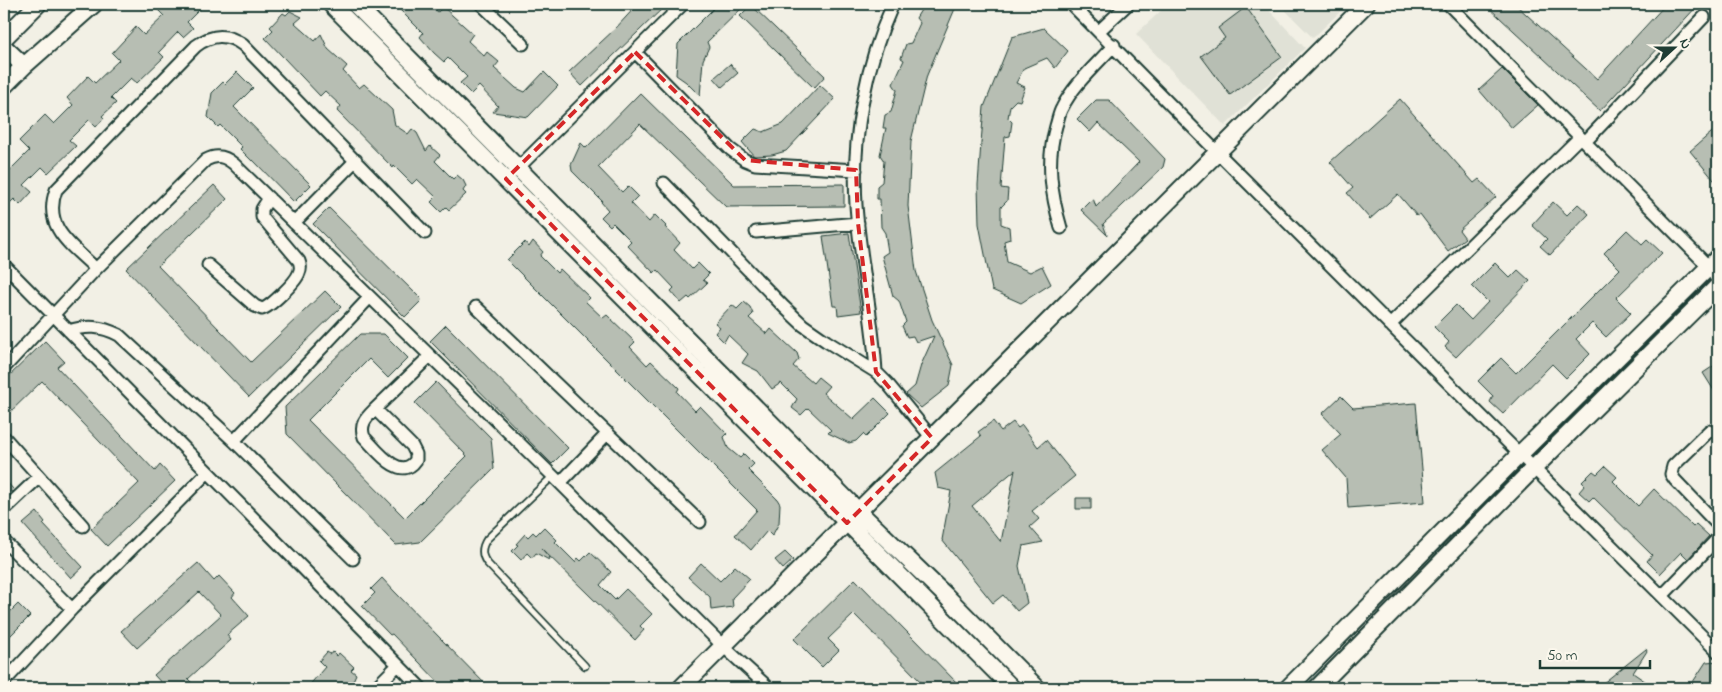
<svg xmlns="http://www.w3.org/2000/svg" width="1722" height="692" font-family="'Indie Flower',sans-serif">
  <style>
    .built { fill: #e0e1d6 }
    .building { fill: #b7beb3; stroke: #1f3d34; fill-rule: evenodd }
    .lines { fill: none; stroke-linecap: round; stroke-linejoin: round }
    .lane-casing { stroke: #1f3d34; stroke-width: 9 }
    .street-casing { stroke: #1f3d34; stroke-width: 15 }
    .secondary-casing { stroke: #1f3d34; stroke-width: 20 }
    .lane { stroke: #fbf7ec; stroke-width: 5.5 }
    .street { stroke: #fbf7ec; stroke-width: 11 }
    .secondary { stroke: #fbf7ec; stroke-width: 16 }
    .marked { fill: none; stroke: #d62828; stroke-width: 4; stroke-dasharray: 10 6; stroke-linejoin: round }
  </style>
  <rect width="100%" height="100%" fill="#f2f0e5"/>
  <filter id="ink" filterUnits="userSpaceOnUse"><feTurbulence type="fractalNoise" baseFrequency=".02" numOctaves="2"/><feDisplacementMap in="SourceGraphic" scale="10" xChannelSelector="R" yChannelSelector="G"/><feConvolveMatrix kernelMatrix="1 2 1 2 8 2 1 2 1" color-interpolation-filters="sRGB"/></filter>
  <g filter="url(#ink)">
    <!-- built -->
    <path class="built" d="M1168 4H1263L1305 48 1225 126 1136 34Z
      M1279 4H1348L1313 38Z"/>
    <!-- building -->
    <path class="building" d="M152 4H205L187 22 193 28 183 37 178 32 159 52 164 57 137 83 131 78 111 98 116 103 102 116 104 118 96 127 89 120 69 140 76 146 48 173 42 167 24 185 32 192 20 205 14 199 10 203 4 197V176L29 151 19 141 45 115 54 124 73 105 67 98 88 76 95 83 119 60 112 53 136 27 144 35 164 16Z
      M394 4H429L438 12 443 7 473 34 468 41 484 56 487 52 499 62 494 68 516 88 525 92 544 72 558 86 528 117 493 112 498 106 479 86 471 94 460 83 467 77 448 58 444 62 434 53 420 37 423 33Z
      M638 4H667L582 86 569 72 615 29Z
      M718 4H746L707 42 709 47 703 60 700 96 686 82 676 75 678 44Z
      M934 4H957L927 75 911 141 908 206 916 271 932 320 953 365 949 386 921 408 906 394 915 386 921 365 934 336 916 342 913 336 907 337 902 326 906 322 899 301 893 296 882 256 888 252 885 233 881 227 880 199H877V186L882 182 884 161 880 155 886 128H883L885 115 891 112 897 90 893 84 904 60 901 58 906 44 911 43 920 23 916 18 924 5 931 9Z
      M1485 4H1515L1597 79 1666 4H1699L1600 111Z
      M751 5 825 76 814 88 740 16Z
      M1246 7 1282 57 1230 95 1201 56 1225 38 1218 28Z
      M290 11 302 17 295 23 315 41 321 34 328 49 347 66 343 71 359 88 364 84 392 110 395 125 408 134 412 129 417 133 426 151 430 146 440 155 435 161 453 179 457 175 463 180 466 186 463 191 466 194 449 210 446 207 441 212 431 202 436 197 417 179 412 184 394 166 393 168 337 111 341 106 325 91 320 96 265 38 273 30 270 27 283 13 286 15Z
      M1044 28 1068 51 1055 68 1047 58 1024 68 1016 83 1025 87 1020 101 1016 100 1010 106 1008 118 1012 122 1010 136 1005 137 1001 188 1008 189 1007 201 1001 207V224L1009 227 1010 239 1004 241 1007 262 1030 272 1042 266 1051 284 1021 303 992 290 979 224 978 185 981 143 984 107 1012 37Z
      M730 64 738 73 722 87 714 78Z
      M1502 69 1538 105 1512 128 1479 90Z
      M237 72 253 88 234 107 311 185 294 202 253 160 252 161 240 149 242 147 220 125 218 127 208 117 212 93 223 82 225 84Z
      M820 85 835 99 786 151 772 155 754 156 742 142 755 129 763 132 783 124Z
      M640 93 734 185 844 184V206L726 207 640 124 598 167 622 192 628 186 638 196 631 203 649 222 655 215 666 226 665 227 680 243 674 250 692 269 698 263 709 274 703 280 707 283 690 299 688 297 681 303 671 291 674 288 657 270 654 273 627 245 631 241 613 223 610 226 601 217 608 210 601 202 602 201 572 171 571 165 581 143 586 148Z
      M1400 99 1474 183 1479 179 1496 197 1459 230 1465 238 1448 251 1420 214 1417 216 1398 194 1370 219 1347 193 1353 188 1330 162Z
      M1096 100H1109L1165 159 1163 167 1103 224 1107 235 1081 210 1093 198 1096 207 1139 162 1098 123 1090 132 1077 119Z
      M1718 127V185L1690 151Z
      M214 185 227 199 158 266 251 362 325 291 341 307 249 397 126 269Z
      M1553 202 1567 215 1578 204 1589 214 1550 255 1540 246 1547 239 1532 225Z
      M329 208 422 300 405 317 313 224Z
      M1627 230 1642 244 1647 239 1662 253 1616 298 1631 313 1606 337 1592 323 1576 339 1590 354 1566 378 1552 364 1503 414 1490 402 1493 396 1478 381 1501 358 1516 373 1620 269 1604 253Z
      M849 233 861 312 838 315 837 306H833L823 236Z
      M533 241 543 252 540 256 557 273 560 269 590 298 586 302 603 318 607 315 635 342 630 347 647 365 651 361 679 388 677 392 695 411 700 406 727 434 724 437 728 448 740 458 744 454 754 464 748 470 777 499 780 504 779 523 772 536 767 531 751 550 735 535 757 510 507 260 525 242 529 247Z
      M1495 263 1510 278 1518 270 1530 281 1456 357 1445 347 1449 342 1434 327 1456 305 1471 320 1488 302 1472 286Z
      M744 302 750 307 753 314 749 318 767 334 771 329 797 353 799 359 793 366 813 383 818 377 829 386 823 393 853 419 875 398 890 413 866 437 863 434 856 441 849 443 828 433 831 430 808 408 801 415 792 408 797 399 781 383 772 389 758 371 742 363 748 354 728 335 724 342 715 333 720 327 715 323 732 305 737 309Z
      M446 325 568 448 552 464 430 341Z
      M360 334H384L408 358 388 378 369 359 308 420 405 518 467 456 415 403 436 382 491 438 494 469 420 542 396 545 287 434 285 407Z
      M45 341 64 361 57 367 155 471 160 465 175 481 107 546 91 529 139 483 42 381 4 418V381Z
      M1718 363V397L1703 373Z
      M1341 396 1353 408 1416 403 1425 502 1348 508 1346 478 1322 450 1341 434 1322 414Z
      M993 421 1001 431 1013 422 1018 428 1022 425 1038 447 1046 440 1075 476 1032 511 1039 519 1030 527 1043 542 1023 546 1019 566 1027 603 1017 611 1003 595 993 603 942 540 951 491 938 488 935 473 981 436 978 432ZM1015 470 1001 542 972 506Z
      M1605 466 1617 477 1613 481 1638 506 1654 489 1693 527 1696 524 1709 536 1688 559 1681 552 1660 574 1647 561 1652 555 1593 497 1589 501 1579 492 1585 485 1582 482 1593 471 1597 474Z
      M4 479 14 490 4 500Z
      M1076 498H1091V509H1076Z
      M37 512 45 522 43 524 83 567 71 578 23 524Z
      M544 527 557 540 555 542 575 562 578 558 581 561 590 552 611 572 600 585 615 600 626 589 652 614 640 626 644 630 635 640 541 548 550 558 549 560 536 553 532 558 527 553 521 560 512 551 518 545 516 544 525 534 528 537 533 532 536 535Z
      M785 552 793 560 783 569 775 560Z
      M198 563 214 581 219 576 235 593 232 597 249 616 227 635 231 640 188 679 197 688H166L154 675 221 615 199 592 137 648 121 631Z
      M701 563 720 581 735 566 750 579 732 598 733 607 711 610 710 597 688 577Z
      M382 578 394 591 489 688H444L392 634 390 635 362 606 375 593 371 589Z
      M855 579 962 688H927L854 614 828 639 839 650 822 667 794 639Z
      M18 604 30 616 4 642V618Z
      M1646 649 1647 651 1633 673 1655 688H1597Z
      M327 652 330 654 333 652 337 656 339 653 354 667 351 670 356 674 352 683 347 688 341 682 336 688H307L325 667 319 661Z
      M1718 661V688H1689L1706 662Z"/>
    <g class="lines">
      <defs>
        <path id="lane" d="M553 476 487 539C481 548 481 555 487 563L585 666"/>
        <path id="street" d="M481 4 523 44
          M1071 4 1218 153 1718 652
          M1448 4 1709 267 1718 281
          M1099 31 1128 4
          M635 52 730 149 745 160 755 164 856 170
          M1585 142 1704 17
          M514 172 683 4
          M664 183 784 307 803 325 826 341 876 372 887 383 932 438
          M294 223 356 160
          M1061 228C1051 194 1046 161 1056 126 1058 120 1059 113 1062 108 1074 84 1096 65 1114 45
          M756 232 858 223
          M4 265 421 688
          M208 265 255 306 262 309C270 307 296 282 299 273 301 269 301 266 299 261L262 217V209L269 198
          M96 269C73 246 42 228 56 190L196 46C212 34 227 33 243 45L425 233
          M476 307 700 522
          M1390 325 1580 137
          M69 331C87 325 101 326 119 335L234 441 353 559
          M4 368 96 269 206 160C217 154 225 156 234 164L553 476 723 646 769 688
          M876 372C873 316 860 261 856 205 852 136 865 66 893 4
          M375 409 412 446 416 454V460C400 483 376 449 364 437 359 424 367 417 375 409Z
          M375 409 430 356
          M1709 431 1673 466 1671 474 1675 480 1718 525
          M4 437 83 526
          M234 441 370 297
          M560 483 608 433
          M4 510 39 477
          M4 541 72 609
          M1662 596 1718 538
          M4 682 72 609 208 472
          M375 688 398 665"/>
        <path id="secondary" d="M331 4 1012 688
          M355 4 858 511 945 595 1037 688
          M4 38 38 4
          M4 47 24 66
          M4 86 24 66 94 4
          M681 688 1366 4
          M1288 688 1519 455 1718 258
          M1317 688 1533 469 1718 286"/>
      </defs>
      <!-- lane casing -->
      <use href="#lane" class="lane-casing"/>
      <!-- street casing -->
      <use href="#street" class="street-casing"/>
      <!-- secondary casing -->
      <use href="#secondary" class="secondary-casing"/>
      <!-- lane -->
      <use href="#lane" class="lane"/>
      <!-- street -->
      <use href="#street" class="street"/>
      <!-- secondary -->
      <use href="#secondary" class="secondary"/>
    </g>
  </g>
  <!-- marked area -->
  <path class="marked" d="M635 52 745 160 856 170 858 223 876 372 932 438 847 523 506 179Z"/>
  <!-- margin -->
  <rect width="1722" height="692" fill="none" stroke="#fbf7ec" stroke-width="20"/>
  <rect x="10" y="10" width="1702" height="672" fill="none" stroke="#1f3d34" stroke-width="2" filter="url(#ink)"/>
  <!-- north arrow -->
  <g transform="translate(1674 48) rotate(69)" stroke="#fbf7ec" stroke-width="4" paint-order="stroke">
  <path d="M0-4L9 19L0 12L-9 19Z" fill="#1f3d34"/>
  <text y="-8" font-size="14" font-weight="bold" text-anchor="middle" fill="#1f3d34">N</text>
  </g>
  <!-- scale -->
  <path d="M1540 660v8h110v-8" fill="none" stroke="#1f3d34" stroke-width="2.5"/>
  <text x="1547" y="660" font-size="15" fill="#1f3d34" stroke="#fbf7ec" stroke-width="4" paint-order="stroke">50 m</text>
</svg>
